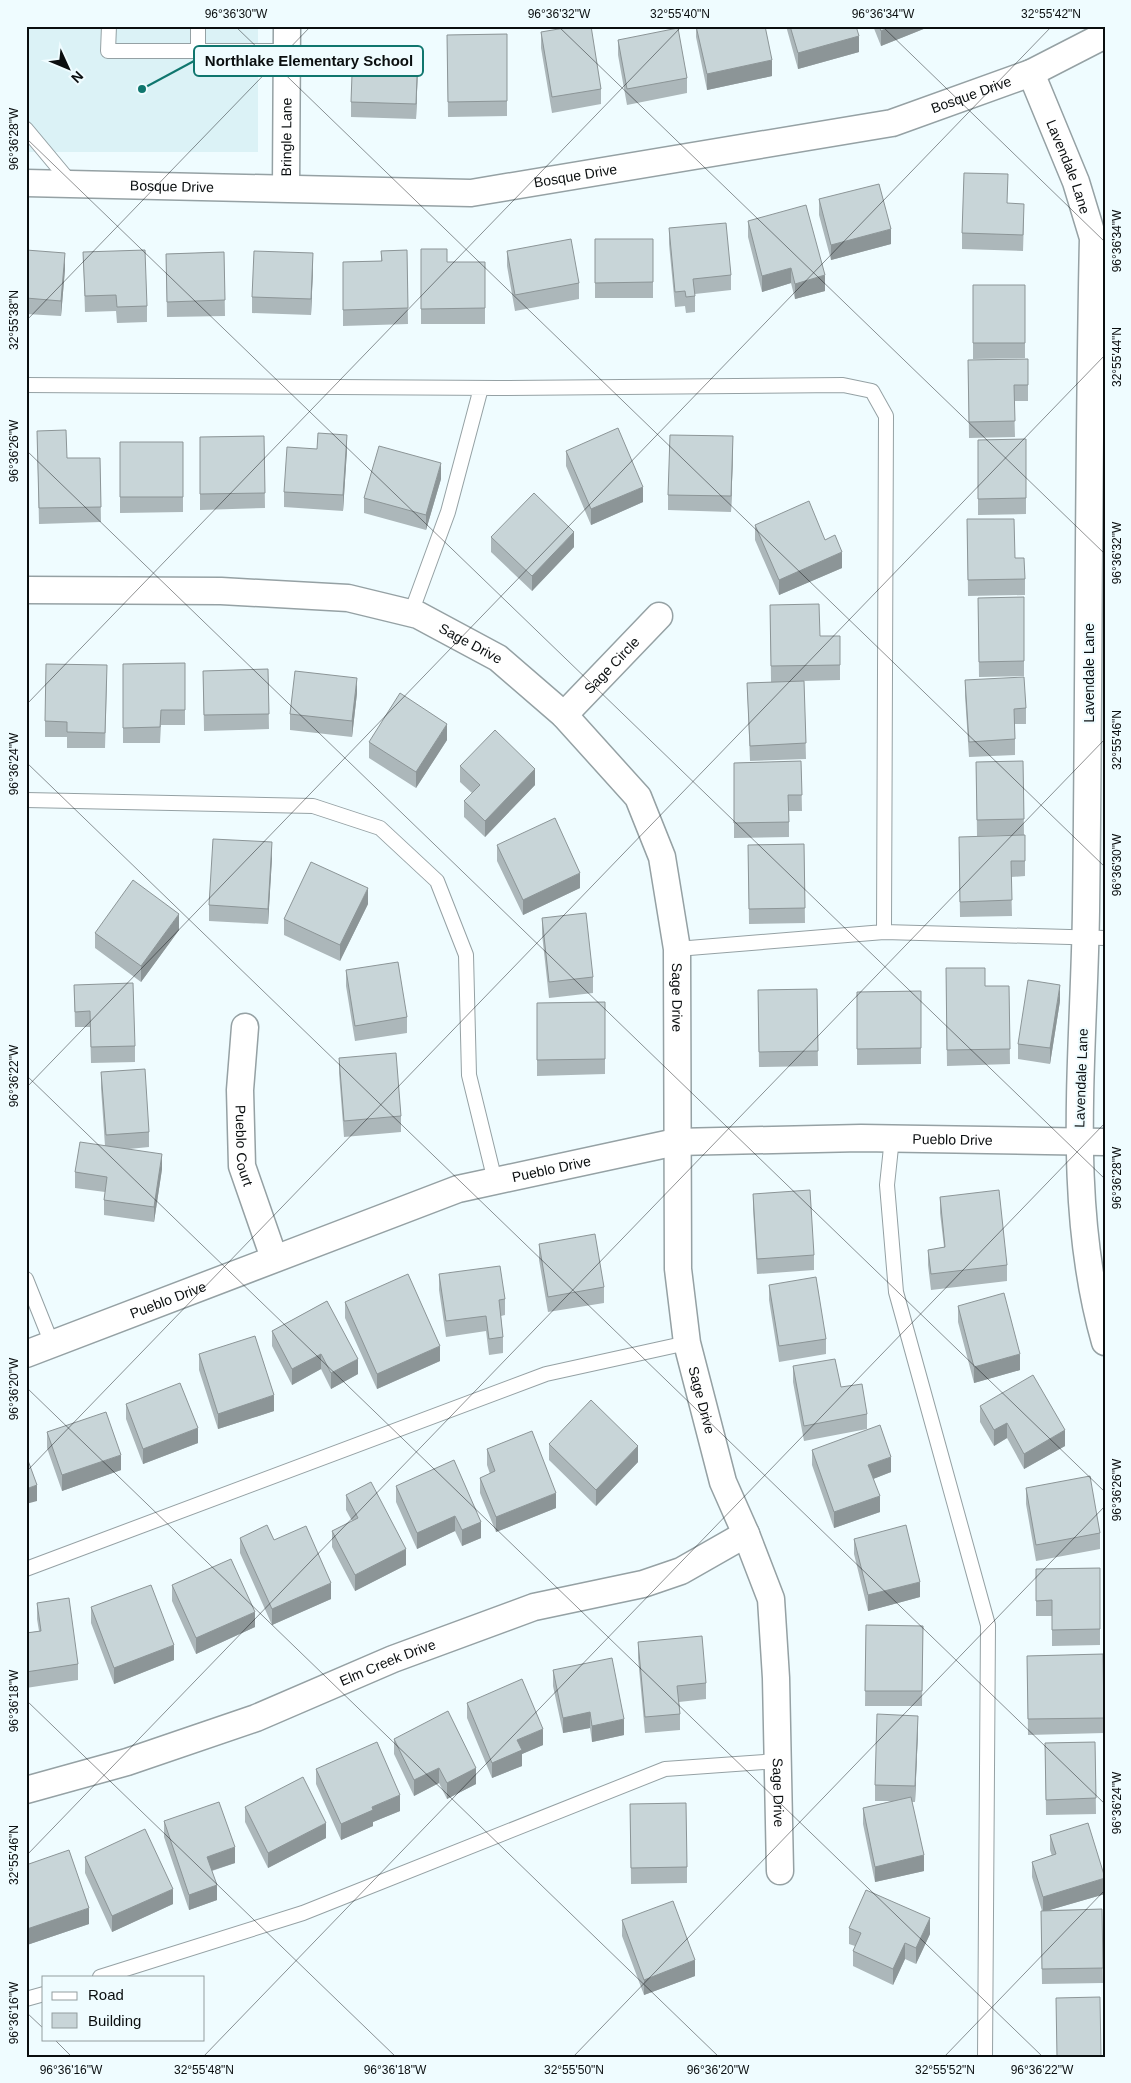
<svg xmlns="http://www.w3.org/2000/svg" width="1131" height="2083" font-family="Arial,sans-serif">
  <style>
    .built { fill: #dbf2f6 }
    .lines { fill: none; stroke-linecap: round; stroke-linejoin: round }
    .lane-casing { stroke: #95a1a4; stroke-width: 16 }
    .street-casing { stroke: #95a1a4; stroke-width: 29 }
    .lane { stroke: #fff; stroke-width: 14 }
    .street { stroke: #fff; stroke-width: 26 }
    .wall { fill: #acb7ba }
    .shaded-wall { fill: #8c9597 }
    .building { fill: #c8d5d8; stroke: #8c9597 }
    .ticks { fill: none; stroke: #0a0e0f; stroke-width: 1; stroke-opacity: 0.45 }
    .labels { text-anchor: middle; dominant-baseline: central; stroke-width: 4; stroke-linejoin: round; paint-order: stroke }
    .street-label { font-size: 14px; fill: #0a0e0f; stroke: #effcff }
    .leader { fill: none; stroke: #0f766e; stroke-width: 2 }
    .callout-dot { fill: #0f766e; stroke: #effcff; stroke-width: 2 }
    .callout { fill: #effcff; stroke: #0f766e; stroke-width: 2 }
    .callout-label { font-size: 15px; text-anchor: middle; font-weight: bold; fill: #0a0e0f }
    .neatline { fill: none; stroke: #0a0e0f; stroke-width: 2 }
    .ticks-label { font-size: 12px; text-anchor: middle; fill: #0a0e0f }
  </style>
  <rect width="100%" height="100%" fill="#effcff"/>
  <!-- built -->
  <path class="built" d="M26 26H258V152H26Z"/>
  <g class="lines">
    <defs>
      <path id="lane" d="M109 26 108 51H287
        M198 51V26
        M26 129 71 183
        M26 385 497 388 843 385 872 391 886 416 884 932
        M411 613 448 512 481 388
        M26 800 313 806 380 828 437 881 466 955 469 1075 495 1181
        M677 949 884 932 1105 938
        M892 1138 887 1185 896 1292 988 1625 985 2057
        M26 1279 52 1344
        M26 1569 546 1374 687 1343
        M100 1977 303 1913 665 1769 778 1761
        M26 1999 44 1994"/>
      <g id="street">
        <path id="s1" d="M1031 73 1076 182 1093 238C1088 463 1089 687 1086 911 1084 1055 1065 1202 1105 1342"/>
        <path id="s2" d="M26 183 471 193 892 123 1031 73 1105 35"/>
        <path id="s3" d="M286 188 287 26"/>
        <path id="s4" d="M26 590 221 591 348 598 418 615 498 658 564 715 638 797 662 857 677 949 678 1269 687 1343 723 1482 746 1534 771 1599 776 1678 780 1871"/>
        <path id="s5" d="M564 715 659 616"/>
        <path id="s6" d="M245 1027 240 1090 242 1166 274 1258"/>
        <path id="s7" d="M26 1354 458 1189 676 1142 861 1138 1105 1142"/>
        <path id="s8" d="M26 1790 127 1762 256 1718 393 1659 534 1607 643 1584 681 1571 746 1534"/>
      </g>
    </defs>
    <!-- lane casing -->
    <use href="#lane" class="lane-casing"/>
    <!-- street casing -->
    <use href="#street" class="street-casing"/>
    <!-- lane -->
    <use href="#lane" class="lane"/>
    <!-- street -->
    <use href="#street" class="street"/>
  </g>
  <!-- wall -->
  <path class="wall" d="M696 26H765L772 76 707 90 696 37Z
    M786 26H856L859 52 798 69Z
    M873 26H931L881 46Z
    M541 32 601 89V104L552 113 541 48Z
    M507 34V116L448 117 447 35Z
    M618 40 687 78V93L627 105 618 55Z
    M418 65 416 119 351 117V102Z
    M819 199 891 244 831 260 819 215Z
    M1024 219 1023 251 962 249V233Z
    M748 221 825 291 795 299 791 283 762 292 748 237Z
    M669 228 731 275V290L695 294V312L686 313 685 306 675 307 669 244Z
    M595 239H653V298H595Z
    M421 249 447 262H485V324H421Z
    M26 250 65 269 61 316 26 314Z
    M407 250 408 324 343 326V262L381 261V251Z
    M507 251 579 283V299L515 311 507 266Z
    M83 252 147 306V322L117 323 116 311 85 312Z
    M224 252 225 316 167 317 166 254Z
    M313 269 311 315 252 313V297Z
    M973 285H1025V358L973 359Z
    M1028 359V401H1014L1015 437 969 438 968 360Z
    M37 431 67 458H100L101 522 39 524Z
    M264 436 265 508 200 510V437Z
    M1026 439V514L978 515V440Z
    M120 442H183V512L120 513Z
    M317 449 347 450 343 511 284 507V492Z
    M566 451 643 502 591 525 566 466Z
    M733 452 731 512 668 510V495Z
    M441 479 426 530 364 513V498Z
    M967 519 1015 558 1025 579V595L968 596Z
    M755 525 825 540 842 568 779 595 755 540Z
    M491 537 574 547 532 591 491 552Z
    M1024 597V676L979 677 978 598Z
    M770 605 820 636 840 665V680L804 681 806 759 750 761 747 683 771 682Z
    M185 663V725H161L160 743H123V664Z
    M268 669 269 729 204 731 203 671Z
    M965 680 1026 708V724H1015V755L969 757 965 696Z
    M107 681 105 748H67V737H45V721Z
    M357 693 352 737 290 730V714Z
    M447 740 416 788 369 758V742Z
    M801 761 802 811H789V837L734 838V763Z
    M1023 761 1024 835 977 836 976 762Z
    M460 766 535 785 485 837 464 817V801L472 793 460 782Z
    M804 844 805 923 749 924 748 845Z
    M497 845 580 888 523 915 497 861Z
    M959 852 1025 861V876L1011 877 1012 916 960 917Z
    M272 858 268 924 209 921V905Z
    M368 904 340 961 284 935V919Z
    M542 918 593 977V993L549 998 542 934Z
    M179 930 141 982 95 948V933Z
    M946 968 985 986H1009L1010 1064 947 1066Z
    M346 970 407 1017V1033L355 1041 346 986Z
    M74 985 135 1046V1062L91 1063 90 1027H75Z
    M817 989 818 1066 759 1067 758 990Z
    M921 991V1064L857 1065V992Z
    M1060 1001 1050 1064 1018 1059V1044Z
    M605 1002V1074L537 1076V1003Z
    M339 1058 401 1116V1132L344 1137 339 1073Z
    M101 1072 149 1132V1147L129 1149 162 1169 154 1222 104 1215V1200L105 1192 75 1188V1172L105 1146 101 1088Z
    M753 1194 814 1255V1270L757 1274 753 1209Z
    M940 1197 1007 1265V1281L931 1290 928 1265V1250L944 1247 940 1213Z
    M539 1244 604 1287V1303L548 1312 539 1260Z
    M439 1274 505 1299V1315L501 1316 503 1337V1353L489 1355 486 1331 446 1337 439 1290Z
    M769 1285 826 1339V1354L779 1362 769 1300Z
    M327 1301 358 1374 331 1389 321 1369 292 1385 272 1346V1331Z
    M345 1302 440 1361 377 1389 345 1318Z
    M958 1306 1020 1370 974 1383 958 1322Z
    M199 1354 274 1411 218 1429 199 1370Z
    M793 1366 867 1414V1429L804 1441 793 1382Z
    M126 1404 198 1443 143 1464 126 1419Z
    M980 1406 1065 1446 1024 1469 1007 1438 994 1446 980 1422Z
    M47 1432 121 1470 62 1491 47 1448Z
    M549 1444 638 1462 596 1506 549 1460Z
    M487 1449 556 1508 496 1532 480 1493V1478L490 1474 487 1465Z
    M812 1450 891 1472 873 1479 880 1512 834 1528 812 1465Z
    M396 1486 481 1522V1538L462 1546 455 1531 417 1549 396 1502Z
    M1026 1488 1100 1533V1549L1036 1561 1026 1504Z
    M346 1495 406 1565 355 1591 332 1547V1531L352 1521 346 1510Z
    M240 1538 274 1540 331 1599 272 1625 240 1553Z
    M854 1539 920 1597 868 1611 854 1554Z
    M1100 1568V1645L1052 1646V1616H1036V1569Z
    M172 1585 255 1627 196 1654 172 1601Z
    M37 1603 78 1664V1680L26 1688V1633L39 1631 37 1619Z
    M91 1607 174 1660 114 1684 91 1623Z
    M866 1625 923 1626 922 1706H865Z
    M638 1642 706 1683V1699L679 1702 680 1714V1730L645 1733 638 1658Z
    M1103 1654 1104 1733 1028 1735 1027 1656Z
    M553 1670 624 1735 592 1742 590 1728 563 1733 553 1686Z
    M467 1703 543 1745 522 1754V1766L492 1778 467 1718Z
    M918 1731 915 1802H912L924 1871 875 1882 863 1824V1808L892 1801H875V1785Z
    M394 1739 476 1784 447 1799 439 1783 414 1796 394 1754Z
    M1095 1742 1096 1814 1046 1815 1045 1743Z
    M316 1769 400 1811 373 1822V1826L341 1840 316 1784Z
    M630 1804 687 1867V1883L631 1884Z
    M245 1807 326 1838 268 1868 245 1822Z
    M164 1821 235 1863 212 1871 217 1900 189 1910 164 1837Z
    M1050 1835 1105 1894 1049 1910 1102 1909 1103 1983 1042 1984 1041 1911H1042L1032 1877V1862L1052 1856 1050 1850Z
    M85 1857 173 1904 112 1932 85 1873Z
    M26 1865 89 1924 27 1945 26 1942Z
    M622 1920 695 1976 644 1995 622 1936Z
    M849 1928 930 1934 916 1964 905 1959 893 1985 853 1966V1951L855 1946 849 1944Z"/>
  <!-- shaded-wall -->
  <path class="shaded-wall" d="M892 26H931L881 46V31Z
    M859 36V52L798 69V53Z
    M418 49V65L416 119V104Z
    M772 60V76L707 90V74Z
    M891 229V244L831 260V245Z
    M65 253V269L61 316V301Z
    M313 253V269L311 315V299Z
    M791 268V283L762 292V276Z
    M825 275V291L795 299V284Z
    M347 435V450L343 511V495Z
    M733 436V452L731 512V496Z
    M441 463V479L426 530V515Z
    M643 487V502L591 525V509Z
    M574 532V547L532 591V576Z
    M842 552V568L779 595V580Z
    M357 678V693L352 737V721Z
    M447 724V740L416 788V772Z
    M535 769V785L485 837V821Z
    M272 842V858L268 924V909Z
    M580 873V888L523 915V900Z
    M368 888V904L340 961V945Z
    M179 914V930L141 982V966Z
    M1060 985V1001L1050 1064V1048Z
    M162 1154V1169L154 1222V1207Z
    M440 1346V1361L377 1389V1374Z
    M321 1354V1369L292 1385V1369Z
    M1020 1354V1370L974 1383V1367Z
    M358 1359V1374L331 1389V1373Z
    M274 1395V1411L218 1429V1414Z
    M1007 1423V1438L994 1446V1430Z
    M198 1428V1443L143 1464V1449Z
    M1065 1430V1446L1024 1469V1454Z
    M638 1446V1462L596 1506V1490Z
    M121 1455V1470L62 1491V1475Z
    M891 1457V1472L868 1481V1465Z
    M37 1485V1501L26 1504V1489Z
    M556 1493V1508L496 1532V1517Z
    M880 1496V1512L834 1528V1512Z
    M455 1516V1531L417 1549V1533Z
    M481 1522V1538L462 1546V1530Z
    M406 1549V1565L355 1591V1575Z
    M920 1582V1597L868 1611V1595Z
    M331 1583V1599L272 1625V1609Z
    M255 1612V1627L196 1654V1638Z
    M174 1645V1660L114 1684V1668Z
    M590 1712V1728L563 1733V1718Z
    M918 1716V1731L915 1802V1786Z
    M624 1719V1735L592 1742V1726Z
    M543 1729V1745L522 1754V1766L492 1778V1763L517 1740Z
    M439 1768V1783L414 1796V1780Z
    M476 1768V1784L447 1799V1783Z
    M400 1795V1811L373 1822V1826L341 1840V1824L372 1807Z
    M326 1823V1838L268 1868V1853Z
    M235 1847V1863L207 1872V1857Z
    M924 1855V1871L875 1882V1867Z
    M1105 1878V1894L1043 1912V1897Z
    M217 1885V1900L189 1910V1895Z
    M173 1889V1904L112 1932V1916Z
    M89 1908V1924L27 1945V1929Z
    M930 1918V1934L916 1964V1948Z
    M905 1943V1959L893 1985V1969Z
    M695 1960V1976L644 1995V1980Z"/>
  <!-- building -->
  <path class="building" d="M576 26H591L601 89 552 97 541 32Z
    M696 26H765L772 60 707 74Z
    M790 26H856L859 36 798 53Z
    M879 26H892L881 31Z
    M678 28 687 78 627 89 618 40Z
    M507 34V101L448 102 447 35Z
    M353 47 418 49 416 104 351 102Z
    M964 173 1008 174 1007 203 1024 204 1023 235 962 233Z
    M879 184 891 229 831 245 819 199Z
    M806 205 825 275 795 284 791 268 762 276 748 221Z
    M726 223 731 275 693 279 695 296 686 297 685 291 675 292 669 228Z
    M571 239 579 283 515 295 507 251Z
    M595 239H653V282L595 283Z
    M421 249H447V262H485V308L421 309Z
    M26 250 65 253 61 301 26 298Z
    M145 250 147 306 117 307 116 295 85 296 83 252Z
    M407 250 408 308 343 310V262L382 261 381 251Z
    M254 251 313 253 311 299 252 297Z
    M224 252 225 300 167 302 166 254Z
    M973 285H1025V343H973Z
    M1028 359V385H1014L1015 421 969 422 968 360Z
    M618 428 643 487 591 509 566 451Z
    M66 430 67 458H100L101 507 39 508 37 431Z
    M318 433 347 435 343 495 284 492 287 447 317 449Z
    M670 435 733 436 731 496 668 495Z
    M264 436 265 493 200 494V437Z
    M1026 439V498L978 499V440Z
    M120 442H183V497H120Z
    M379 446 441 463 426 515 364 498Z
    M534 493 574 532 532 576 491 537Z
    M809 501 825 540 835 535 842 552 779 580 755 525Z
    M967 519H1014L1015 558H1024L1025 579 968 580Z
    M1024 597V661L979 662 978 598Z
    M819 604 820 636H840V665L771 666 770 605Z
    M185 663V710H161L160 727 123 728V664Z
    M46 664 107 665 105 733 67 732V722L45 721Z
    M268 669 269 714 204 715 203 671Z
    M295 671 357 678 352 721 290 714Z
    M1024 677 1026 708 1014 709 1015 739 969 742 965 680Z
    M804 681 806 743 750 746 747 683Z
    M400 693 447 724 416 772 369 742Z
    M495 730 535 769 485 821 464 801 480 785 460 766Z
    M801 761 802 795H788L789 822 734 823V763Z
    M1023 761 1024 819 977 820 976 762Z
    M555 818 580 873 523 900 497 845Z
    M1025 835V861H1011L1012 900 960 902 959 837Z
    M213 839 272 842 268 909 209 905Z
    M804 844 805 908 749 909 748 845Z
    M311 862 368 888 340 945 284 919Z
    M133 880 179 914 141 966 95 933Z
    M586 913 593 977 549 982 542 918Z
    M398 962 407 1017 355 1026 346 970Z
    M946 968H985V986H1009L1010 1049 947 1050Z
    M1028 980 1060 985 1050 1048 1018 1044Z
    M133 983 135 1046 91 1047 90 1011 75 1012 74 985Z
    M817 989 818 1051 759 1052 758 990Z
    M921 991V1048L857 1049V992Z
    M605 1002V1059L537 1060V1003Z
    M396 1053 401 1116 344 1121 339 1058Z
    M145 1069 149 1132 106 1135 101 1072Z
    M80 1142 162 1154 154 1207 104 1200 107 1177 75 1172Z
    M810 1190 814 1255 757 1259 753 1194Z
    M999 1190 1007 1265 931 1274 928 1250 945 1247 940 1197Z
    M595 1234 604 1287 548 1297 539 1244Z
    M500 1266 505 1299 499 1300 503 1337 489 1339 486 1316 446 1321 439 1274Z
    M408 1274 440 1346 377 1374 345 1302Z
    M816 1277 826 1339 779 1346 769 1285Z
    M1004 1293 1020 1354 974 1367 958 1306Z
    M327 1301 358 1359 331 1373 321 1354 292 1369 272 1331Z
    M255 1336 274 1395 218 1414 199 1354Z
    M835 1359 841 1387 862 1384 867 1414 804 1426 793 1366Z
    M1033 1375 1065 1430 1024 1454 1007 1423 994 1430 980 1406Z
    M180 1383 198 1428 143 1449 126 1404Z
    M591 1400 638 1446 596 1490 549 1444Z
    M106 1412 121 1455 62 1475 47 1432Z
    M880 1425 891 1457 868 1465 880 1496 834 1512 812 1450Z
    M532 1431 556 1493 496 1517 480 1478 495 1471 487 1449Z
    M26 1455 37 1485 26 1489Z
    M454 1460 481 1522 462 1530 455 1516 417 1533 396 1486Z
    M1090 1476 1100 1533 1036 1545 1026 1488Z
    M371 1482 406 1549 355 1575 332 1531 358 1518 346 1495Z
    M267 1525 274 1540 306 1526 331 1583 272 1609 240 1538Z
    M906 1525 920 1582 868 1595 854 1539Z
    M231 1559 255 1612 196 1638 172 1585Z
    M1100 1568V1629L1052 1630V1600L1036 1601V1569Z
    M151 1585 174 1645 114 1668 91 1607Z
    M69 1598 78 1664 26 1672V1633L41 1631 37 1603Z
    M866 1625 923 1626 922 1691H865Z
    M702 1636 706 1683 677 1686 680 1714 645 1717 638 1642Z
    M1103 1654 1104 1718 1028 1719 1027 1656Z
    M612 1658 624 1719 592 1726 590 1712 563 1718 553 1670Z
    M522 1679 543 1729 517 1740 522 1750 492 1763 467 1703Z
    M448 1711 476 1768 447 1783 439 1768 414 1780 394 1739Z
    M877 1714 918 1716 915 1786 875 1785Z
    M377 1742 400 1795 372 1807 373 1810 341 1824 316 1769Z
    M1095 1742 1096 1798 1046 1800 1045 1743Z
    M303 1777 326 1823 268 1853 245 1807Z
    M911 1797 924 1855 875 1867 863 1808Z
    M219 1802 235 1847 207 1857 217 1885 189 1895 164 1821Z
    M686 1803 687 1867 631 1868 630 1804Z
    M1088 1823 1105 1878 1043 1897 1032 1862 1056 1854 1050 1835Z
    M145 1829 173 1889 112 1916 85 1857Z
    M69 1850 89 1908 27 1929 26 1927V1865Z
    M866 1890 930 1918 916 1948 905 1943 893 1969 853 1951 861 1933 849 1928Z
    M673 1901 695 1960 644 1980 622 1920Z
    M1102 1909 1103 1968 1042 1969 1041 1911Z
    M1100 1997 1101 2057H1057L1056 1998Z"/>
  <!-- ticks -->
  <path class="ticks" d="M235 26 1105 867M558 26 1105 554M882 26 1105 242M26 138 1105 1179M26 321 311 26M26 450 1105 1492M26 705 682 26M26 762 1105 1804M26 1075 1043 2057M26 1088 1052 26M26 1387 719 2057M26 1472 1105 355M26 1700 396 2057M26 1856 1105 739M26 2012 44 2029M54 2039 72 2057M203 2057 1105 1123M573 2057 1105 1506M944 2057 1105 1890"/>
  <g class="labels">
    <!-- street labels -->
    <g class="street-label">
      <text stroke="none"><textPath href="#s2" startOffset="956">Bosque Drive</textPath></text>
      <text stroke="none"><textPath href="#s3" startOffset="51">Bringle Lane</textPath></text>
      <text stroke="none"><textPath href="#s1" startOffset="101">Lavendale Lane</textPath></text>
      <text stroke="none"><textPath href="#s2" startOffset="551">Bosque Drive</textPath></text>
      <text stroke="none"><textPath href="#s2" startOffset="146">Bosque Drive</textPath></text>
      <text stroke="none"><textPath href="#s4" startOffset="454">Sage Drive</textPath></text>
      <text stroke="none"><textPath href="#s5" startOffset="69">Sage Circle</textPath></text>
      <text transform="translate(1089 673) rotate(-90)">Lavendale Lane</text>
      <text stroke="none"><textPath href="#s4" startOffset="889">Sage Drive</textPath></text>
      <text transform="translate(1081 1078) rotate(-88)">Lavendale Lane</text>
      <text stroke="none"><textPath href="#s7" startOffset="962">Pueblo Drive</textPath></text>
      <text stroke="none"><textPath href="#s6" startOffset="119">Pueblo Court</textPath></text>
      <text stroke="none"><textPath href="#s7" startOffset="558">Pueblo Drive</textPath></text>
      <text stroke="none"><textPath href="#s7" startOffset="152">Pueblo Drive</textPath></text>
      <text stroke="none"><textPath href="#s4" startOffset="1294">Sage Drive</textPath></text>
      <text stroke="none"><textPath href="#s8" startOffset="384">Elm Creek Drive</textPath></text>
      <text stroke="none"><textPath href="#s4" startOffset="1699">Sage Drive</textPath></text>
    </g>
  </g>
  <!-- callouts -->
  <path class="leader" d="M142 89L194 61"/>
  <circle class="callout-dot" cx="142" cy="89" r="5"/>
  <rect class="callout" x="194" y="46" width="229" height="30" rx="5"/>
  <g class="callout-label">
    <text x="309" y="66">Northlake Elementary School</text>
  </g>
  <!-- border -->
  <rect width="1131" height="2083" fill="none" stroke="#effcff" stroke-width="55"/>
  <!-- legend -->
  <rect x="42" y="1976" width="162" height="65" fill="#effcff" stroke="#939d9f"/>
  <rect x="52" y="1992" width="25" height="8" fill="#ffffff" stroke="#939d9f"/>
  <text x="88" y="2000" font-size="15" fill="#0a0e0f">Road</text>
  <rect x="52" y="2013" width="25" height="15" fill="#c8d5d8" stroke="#939d9f"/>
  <text x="88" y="2026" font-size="15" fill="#0a0e0f">Building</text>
  <!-- north arrow -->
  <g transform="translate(68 68) rotate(134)" stroke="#effcff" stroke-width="4" paint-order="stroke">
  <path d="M0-4L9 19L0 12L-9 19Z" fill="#0a0e0f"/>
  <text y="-8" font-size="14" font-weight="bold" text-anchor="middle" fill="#0a0e0f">N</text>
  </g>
  <rect x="28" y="28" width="1076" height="2028" class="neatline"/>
  <g class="ticks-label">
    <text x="236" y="18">96°36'30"W</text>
    <text x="559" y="18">96°36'32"W</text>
    <text x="680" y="18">32°55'40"N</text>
    <text x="883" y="18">96°36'34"W</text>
    <text x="1051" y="18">32°55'42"N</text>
    <text transform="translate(14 139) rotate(-90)" y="4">96°36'28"W</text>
    <text transform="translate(1117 241) rotate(-90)" y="4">96°36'34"W</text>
    <text transform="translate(14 320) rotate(-90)" y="4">32°55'38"N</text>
    <text transform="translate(1117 357) rotate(-90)" y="4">32°55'44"N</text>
    <text transform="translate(14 451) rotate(-90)" y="4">96°36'26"W</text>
    <text transform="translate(1117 553) rotate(-90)" y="4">96°36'32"W</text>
    <text transform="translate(1117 740) rotate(-90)" y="4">32°55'46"N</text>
    <text transform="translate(14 764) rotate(-90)" y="4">96°36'24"W</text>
    <text transform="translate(1117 865) rotate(-90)" y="4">96°36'30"W</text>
    <text transform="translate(14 1076) rotate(-90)" y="4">96°36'22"W</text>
    <text transform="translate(1117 1178) rotate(-90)" y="4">96°36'28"W</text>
    <text transform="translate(14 1389) rotate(-90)" y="4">96°36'20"W</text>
    <text transform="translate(1117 1490) rotate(-90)" y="4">96°36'26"W</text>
    <text transform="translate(14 1701) rotate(-90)" y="4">96°36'18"W</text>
    <text transform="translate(1117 1803) rotate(-90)" y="4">96°36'24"W</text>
    <text transform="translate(14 1855) rotate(-90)" y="4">32°55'46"N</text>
    <text transform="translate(14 2013) rotate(-90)" y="4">96°36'16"W</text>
    <text x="71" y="2074">96°36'16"W</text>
    <text x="204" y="2074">32°55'48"N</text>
    <text x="395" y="2074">96°36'18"W</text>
    <text x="574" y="2074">32°55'50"N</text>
    <text x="718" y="2074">96°36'20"W</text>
    <text x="945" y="2074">32°55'52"N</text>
    <text x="1042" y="2074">96°36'22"W</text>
  </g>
</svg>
